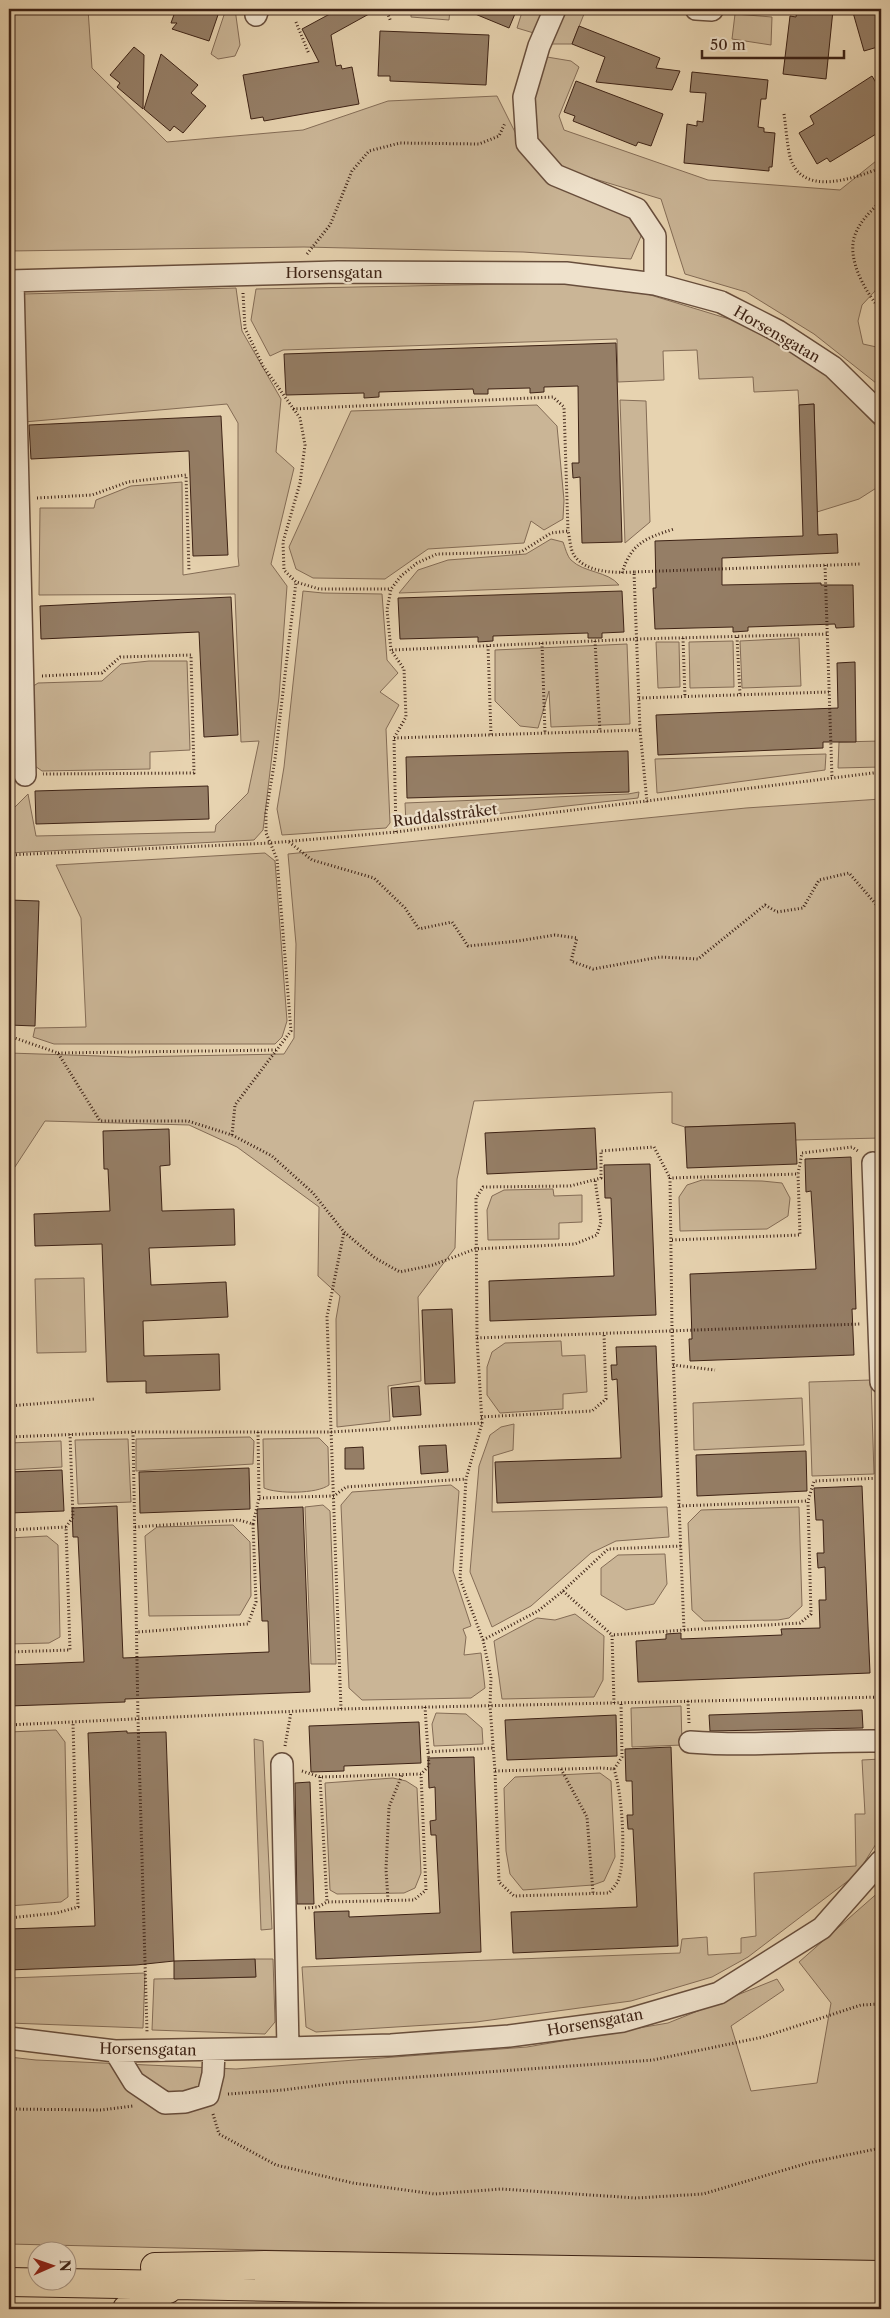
<svg xmlns="http://www.w3.org/2000/svg" width="890" height="2318" font-family="'Libre Caslon Text',serif">
  <style>
    .green { fill: #cab596; stroke: #846c56 }
    .building { fill: #957e66; stroke: #3d2215 }
    .lines { fill: none; stroke-linecap: round; stroke-linejoin: round }
    .minor-casing { stroke: #684e3c; stroke-width: 24 }
    .major-casing { stroke: #3d2215; stroke-width: 30 }
    .path { stroke: #3d2215; stroke-width: 3; stroke-dasharray: 1 2.5; stroke-linecap: butt }
    .minor { stroke: #efe2cc; stroke-width: 21 }
    .major { stroke: #e7d3b0; stroke-width: 28 }
    .labels { text-anchor: middle; dominant-baseline: central; stroke-width: 4.5; stroke-linejoin: round; paint-order: stroke }
    .street-label { font-size: 15px; fill: #3d2215; stroke: #efe2cc }
  </style>
  <rect width="100%" height="100%" fill="#e7d3b0"/>
  <filter id="stains"><feTurbulence type="fractalNoise" baseFrequency=".004" numOctaves="4"/><feColorMatrix values="0 0 0 0 .2 0 0 0 0 .09 0 0 0 0 .02 0 0 0 .5 -.17"/></filter>
  <radialGradient id="worn" r=".72"><stop offset=".6" stop-color="#630" stop-opacity="0"/><stop offset="1" stop-color="#630" stop-opacity=".3"/></radialGradient>
  <!-- green -->
  <path class="green" d="M9 9H88L92 68 167 142 303 130 388 101 497 96 519 140 546 176 649 218 631 259 523 252 304 247 9 251Z
    M226 9H235L240 45 235 56 218 59 211 54Z
    M411 9H450L449 20 411 17Z
    M523 9H546L537 34 517 28Z
    M566 9H586L572 44H552Z
    M735 14 772 17 771 45 732 39Z
    M547 57 571 61 579 67 559 116 564 130 708 180 840 190 881 157V275L875 291 862 305 858 321 863 344 881 348V387L814 334 746 292 685 274 661 199 562 169 546 154 533 133 532 100Z
    M560 283 634 290 739 322 823 371 881 431V485L859 499 817 512 814 404 799 405 798 390 754 392 753 377 699 379 697 350 663 351 664 380 618 382 617 339 283 350 270 356 251 320 256 289Z
    M236 288 242 331 281 399 276 452 294 468 271 564 287 586 279 697 263 830 254 840 9 853V813L28 794 36 836 215 832 216 825 248 793 259 741 241 742 235 594 39 595 40 508H94L96 500 131 486 182 482 183 575 239 566 238 556V423L227 404 24 422V294Z
    M620 400 646 401 650 522 625 543Z
    M537 405 557 426 564 500 563 519 544 530 531 521 524 543 428 549 385 579 313 578 296 569 289 547 351 411Z
    M551 539 563 542C565 547 567 556 571 560 584 573 608 571 619 585L399 593 418 570 448 560 526 554Z
    M303 591 323 593 382 594 387 660 398 673 380 692 399 705 386 729 390 823 386 828 282 835 277 809 284 767Z
    M799 638 801 686 742 688 740 641Z
    M733 641 734 687 690 688 689 642Z
    M656 642H679L680 687 658 688Z
    M627 644 630 724 551 727 549 691 538 728 520 726 495 701V650Z
    M149 661H187L190 750 150 752V769L42 771 35 766 32 687 38 683 102 681 121 664Z
    M881 741V767L838 768 839 742Z
    M826 754 825 770 657 793 655 759Z
    M639 792 638 798 406 824 405 803 628 794Z
    M881 799V1138L795 1140 794 1123 685 1127 672 1123V1092L474 1101 457 1179 455 1248 418 1297 421 1381 388 1386 390 1421 337 1427 336 1319 340 1296 318 1276 319 1207 237 1147 189 1125 45 1121 9 1176V1053L130 1057 284 1054 294 1038 296 944 288 854 746 808Z
    M265 853 275 861 287 1021 282 1037 275 1044H54L33 1037 35 1028 86 1027 81 918 56 865Z
    M702 1180 762 1181 782 1183 790 1198 788 1216 767 1229 680 1231 679 1197 687 1185Z
    M553 1189 554 1196 582 1195V1222L559 1223V1239L488 1240 487 1210 492 1196 504 1190Z
    M84 1278 86 1352 37 1353 35 1279Z
    M561 1341 562 1356 585 1355 587 1392 563 1394V1409L500 1413 487 1395V1367L492 1352 505 1343Z
    M871 1380 874 1474 812 1476 809 1382Z
    M802 1398 804 1445 694 1450 693 1403Z
    M514 1424 513 1450 493 1456 492 1512 667 1507 669 1537 616 1541 591 1553 531 1606 492 1627 470 1572 479 1466 490 1435 501 1427Z
    M250 1437 254 1441 253 1464 136 1471V1439Z
    M319 1438 328 1447 329 1485C317 1494 277 1494 264 1488L263 1439Z
    M128 1439 131 1502 78 1504 75 1440Z
    M61 1441 62 1467 9 1470V1443Z
    M451 1485 459 1491 453 1571 471 1626 463 1629 466 1637 464 1655 481 1653 485 1688 471 1698 362 1700 349 1688 341 1505 352 1492Z
    M323 1505 330 1511 336 1664H311L305 1507Z
    M799 1507 802 1606 789 1618 778 1620 704 1621 692 1610 688 1523 701 1510Z
    M233 1525 250 1542 251 1596 240 1615 149 1616 145 1536 157 1527Z
    M47 1536 58 1545 60 1637 49 1643 9 1644V1538Z
    M665 1554 667 1584 654 1604 626 1610 601 1595V1568L618 1555Z
    M575 1614 604 1636 603 1680 594 1697 502 1699 494 1641 537 1618 555 1620Z
    M681 1706 682 1745 632 1747 631 1708Z
    M436 1713 466 1714 482 1728 483 1744 434 1746 432 1724Z
    M56 1730 65 1742 68 1897 61 1902 9 1906V1732Z
    M254 1739 263 1741 272 1929 261 1930Z
    M881 1759V1836L857 1874 748 1957 712 1977 631 2001 476 2022 316 2032 306 2027 302 1967 680 1953 682 1939 707 1937 708 1955 741 1953V1938L756 1936 754 1873 856 1866 855 1814H865L862 1760Z
    M600 1773 611 1781 615 1857 604 1881 593 1885 523 1890 510 1874 506 1851 504 1788 515 1777Z
    M393 1778 406 1781 417 1788 421 1873 415 1888 404 1893 337 1894 330 1890 325 1783Z
    M881 1890V2265L9 2244V2057L36 2060 236 2069 527 2047 668 2023 777 1979 784 1990 731 2026 751 2091 817 2083 831 2003 799 1962Z
    M255 1959H273L275 2022 265 2034 152 2030 154 1979 255 1977Z
    M145 1973 143 2028 9 2023V1978Z"/>
  <!-- building -->
  <path class="building" d="M176 9H220L209 41 172 29 177 23H171Z
    M339 9H378L331 35 336 66 341 65 342 69 352 67 359 104 264 121 263 117 251 119 243 75 319 62 302 29Z
    M463 9H517L509 28Z
    M797 9 833 10 826 79 783 74 790 16 796 17Z
    M852 9H881V46L864 51Z
    M579 26 660 58 656 68 680 71 672 90 596 82 605 57 572 44Z
    M380 31 489 35 486 85 390 81V76H378Z
    M134 47 144 55 143 109 117 87 120 83 110 75Z
    M161 54 198 85 191 93 206 106 183 133 174 126 170 131 144 109Z
    M692 72 768 80 766 99H761L758 127 764 128V132L775 133 772 167H769V171L684 163 687 124 697 126V121L703 122 706 93 690 92Z
    M872 76 881 91V131L830 162 827 158 817 164 799 133 814 124 810 116Z
    M576 81 663 114 651 146 638 142 636 146 573 121 575 116 564 112Z
    M616 343 622 542 582 543 580 477 573 478 572 463H579L578 386 544 387V392L530 393V388L488 389V394H474L473 389 379 392V397L364 398V393L286 395 284 354Z
    M814 404 818 535 837 534 838 553 722 558V585L821 583V585H853L854 627 836 628 835 624 748 627V631L733 632V627L655 629 653 588H656L655 541 803 536 799 405Z
    M221 416 228 555 193 556 189 451 31 459 29 425Z
    M622 591 624 632 602 633V638H588V633L493 636V641L478 642V637L400 639 398 598Z
    M231 597 238 735 204 737 199 632 41 639 40 606Z
    M855 662 856 742H823V748L658 755 656 715 838 708 837 663Z
    M628 751 629 792 407 798 406 757Z
    M208 786 209 819 36 824 35 791Z
    M9 900 39 901 35 1026 9 1025Z
    M795 1123 797 1164 687 1168 685 1127Z
    M595 1128 597 1169 487 1174 485 1133Z
    M169 1129 170 1165 160 1166 162 1211 234 1209 235 1245 149 1248 151 1285 226 1282 228 1317 143 1321 144 1356 219 1354 220 1390 146 1393V1381L107 1382 102 1244 35 1246 34 1214 110 1211 108 1169H104L103 1131Z
    M851 1157 856 1309H852L854 1355 690 1361 689 1339H692L690 1274 816 1269 811 1191 806 1192 805 1159Z
    M650 1164 656 1315 490 1321 489 1281 614 1276 611 1198H605L604 1165Z
    M452 1309 455 1383 425 1384 422 1310Z
    M656 1346 662 1497 497 1503 495 1462 621 1458 617 1379 612 1380 611 1365H617L616 1347Z
    M419 1386 421 1415 393 1417 391 1388Z
    M446 1445 448 1472 421 1474 419 1446Z
    M363 1447 364 1469H345V1448Z
    M806 1451 807 1491 697 1496 696 1455Z
    M249 1468 250 1509 140 1513 139 1472Z
    M62 1470 64 1511 9 1513V1472Z
    M862 1486 870 1673 638 1682 636 1641 666 1639V1634L681 1633V1639L782 1635 781 1629 820 1628 819 1600H826L825 1567 818 1568 817 1553H824L823 1520H816L814 1488Z
    M117 1506 123 1658 269 1652 268 1621H262L257 1509 303 1507 310 1692 125 1699V1702L9 1706V1665L84 1662 78 1537H73L72 1508Z
    M862 1710 863 1728 710 1731 709 1715Z
    M616 1715 617 1756 507 1760 505 1720Z
    M419 1722 421 1763 344 1766V1771L311 1772 309 1726Z
    M127 1731V1733L166 1732 174 1961 136 1965 9 1970V1929L95 1926 88 1733Z
    M671 1747 678 1946 513 1953 511 1912 637 1907 633 1829H628L627 1815H633L632 1781H626L625 1749Z
    M474 1757 481 1952 316 1959 314 1912 349 1911V1917L440 1913 436 1835H431L430 1821 436 1820 435 1787 429 1788 428 1758Z
    M310 1782 314 1904H297L295 1783Z
    M255 1959 256 1977 174 1979V1961Z"/>
  <g class="lines">
    <defs>
      <path id="minor" d="M555 9 539 46 524 97 527 143 555 175 637 209 655 236V284
        M696 9 712 10
        M256 15 258 9
        M9 281 338 272 566 273 655 284 721 302 778 331 833 367 881 414
        M13 282 25 775
        M873 1163 881 1382
        M690 1742C754 1747 817 1740 881 1741
        M282 1764 288 2048
        M9 2038 115 2051 288 2048 391 2045 509 2036 623 2021 719 1993 822 1928 881 1861
        M115 2051 134 2082 165 2103 185 2102 208 2095 213 2074 214 2051"/>
      <path id="major" d="M155 2267 265 2265 881 2275
        M9 2282 881 2298
        M127 2309 151 2295 168 2289"/>
    </defs>
    <!-- minor casing -->
    <use href="#minor" class="minor-casing"/>
    <!-- major casing -->
    <use href="#major" class="major-casing"/>
    <!-- path -->
    <path class="path" d="M386 9 391 22
      M296 22 309 54
      M784 114C786 128 787 143 790 157 802 198 854 178 881 168
      M881 201C871 211 860 221 855 235 846 259 866 293 881 310
      M307 254 330 225 352 171 369 151 400 143 479 144 499 136 505 123
      M243 293 245 328 263 366 300 418 305 445 300 483 283 542 284 570 296 582 319 589H391
      M293 409 553 397 564 407 568 531
      M37 498 92 495 128 482 186 475 189 571
      M825 565 832 778
      M622 573C631 543 646 538 674 529
      M737 637 740 695
      M683 638 685 697
      M595 641 600 732
      M542 643 545 733
      M488 646 491 735
      M392 650 637 639 828 634
      M42 676 102 673 120 657 191 655 194 773 43 774
      M639 698 829 692
      M394 738 640 730
      M647 802 640 730 634 572 860 564
      M396 832 394 738 406 717 404 669 391 650 387 610 391 589 401 576 417 563 437 554 521 552 551 533 568 531C570 538 570 549 574 555 585 573 616 573 634 572
      M289 842 312 860 374 878 405 908 419 929 452 922 468 946 518 941 555 935 577 938 571 961 593 969 660 957 698 959 765 905 777 912 803 908 819 880 849 873 881 910
      M9 855 270 843 396 832 881 772
      M9 1036 58 1053 100 1121H188L232 1135 272 1156 313 1193 344 1232 375 1258 400 1272 433 1265 475 1249 575 1244 597 1235 601 1222 595 1180
      M58 1053 277 1050
      M232 1135 235 1105 291 1031 277 859 266 833V813L275 759 296 582
      M672 1240 800 1235 798 1174
      M477 1338 861 1324
      M673 1365 715 1370
      M9 1406 95 1399
      M481 1417 592 1411 606 1399 604 1333
      M133 1432 138 1719 147 2032
      M258 1432 259 1498 334 1496 346 1487 466 1479
      M9 1437 133 1432H331L482 1423
      M679 1506 808 1501
      M253 1524 259 1498
      M66 1527 73 1517 70 1434
      M135 1527 239 1520 253 1524 256 1602 248 1624 137 1632
      M9 1530 66 1527 70 1650 9 1652
      M563 1591 612 1635
      M684 1630 800 1623 811 1614 808 1501 814 1481 881 1478
      M483 1640 538 1611 563 1591 608 1549 681 1546
      M688 1701 689 1723
      M614 1703 612 1635 684 1630 672 1330 670 1178 798 1174 802 1153 852 1147 858 1151
      M425 1707 428 1752 493 1748
      M341 1709 327 1317 344 1232
      M9 1725 341 1709 881 1697
      M285 1746 291 1712
      M561 1769 587 1817 593 1893
      M614 1769 622 1757 621 1703
      M302 1771 320 1777 421 1774 429 1766 428 1752
      M495 1771 601 1768 614 1769C622 1793 627 1857 618 1881 616 1885 612 1889 609 1893L514 1896 499 1882 495 1771 490 1706 491 1677 483 1640 460 1579 466 1479 482 1423 477 1338 476 1198 483 1187 570 1186 601 1178V1151L654 1147 670 1178
      M320 1777 327 1902
      M388 1900 386 1869 389 1807 402 1775
      M305 1908 318 1907 327 1902 414 1900 426 1890 421 1774
      M9 1918 57 1913 78 1907 73 1722
      M228 2094 283 2090 346 2082 653 2060 763 2037 861 2005 881 2004
      M9 2109 101 2110 133 2106
      M213 2114 219 2134 276 2165 353 2183 435 2194 501 2189 636 2198 703 2194 808 2163 881 2148"/>
    <!-- minor -->
    <use href="#minor" class="minor"/>
    <!-- major -->
    <use href="#major" class="major"/>
  </g>
  <g class="labels">
    <!-- street labels -->
    <g class="street-label">
      <text x="334" y="272">Horsensgatan</text>
      <text transform="translate(777 334) rotate(30)">Horsensgatan</text>
      <text transform="translate(445 815) rotate(-7)">Ruddalsstråket</text>
      <text transform="translate(595 2022) rotate(-10)">Horsensgatan</text>
      <text transform="translate(148 2049) rotate(1)">Horsensgatan</text>
    </g>
  </g>
  <!-- margin -->
  <rect width="890" height="2318" fill="none" stroke="#e7d3b0" stroke-width="30"/>
  <rect x="10" y="10" width="870" height="2298" fill="none" stroke="#3d2215" stroke-width="2.5"/>
  <rect x="15" y="15" width="860" height="2288" fill="none" stroke="#3d2215"/>
  <!-- north arrow -->
  <g transform="translate(52 2266) rotate(88)"><circle r="24" fill="#efe2cc" stroke="#a89583"/>
  <path d="M0-4L9 19L0 12L-9 19Z" fill="#8f2418"/>
  <text y="-8" font-size="14" font-weight="bold" text-anchor="middle" fill="#3d2215">N</text>
  </g>
  <!-- scale -->
  <path d="M702 50v8h142v-8" fill="none" stroke="#3d2215" stroke-width="2.5"/>
  <text x="710" y="50" font-size="15" fill="#3d2215" stroke="#efe2cc" stroke-width="4" paint-order="stroke">50 m</text>
  <rect width="100%" height="100%" filter="url(#stains)"/>
  <rect width="100%" height="100%" fill="url(#worn)"/>
</svg>
